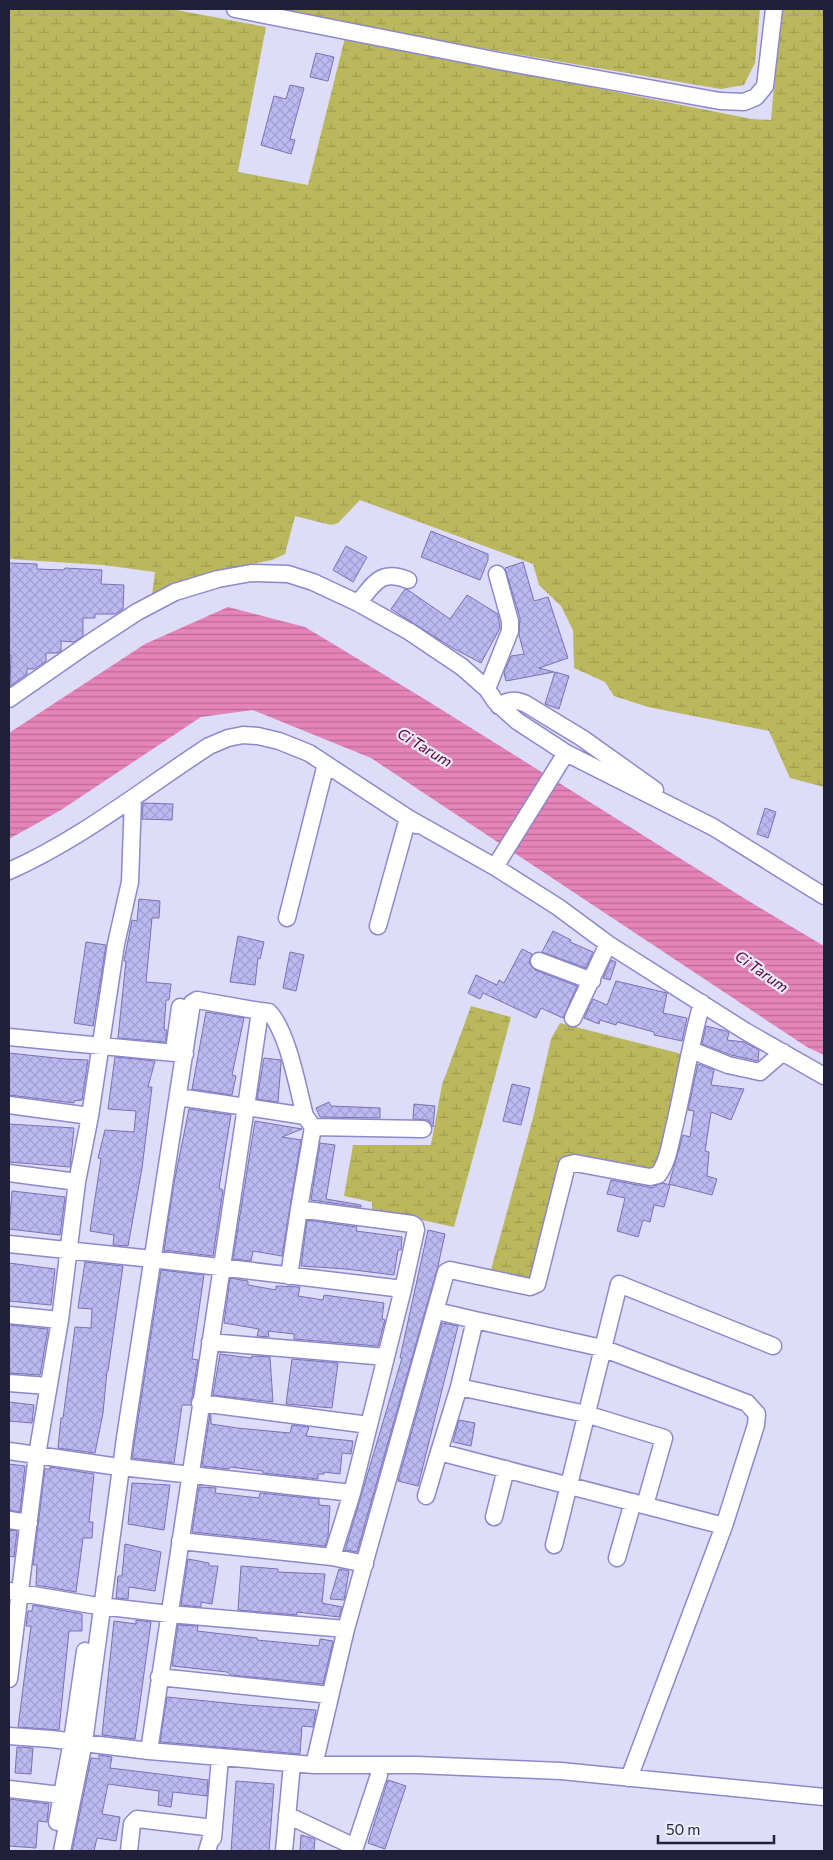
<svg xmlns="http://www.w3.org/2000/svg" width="833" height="1860" font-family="Commissioner,sans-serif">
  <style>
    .wetland { fill: url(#wetland-marsh) }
    .water { fill: url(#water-rules) }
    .building { fill: url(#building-cross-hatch); stroke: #7872b3 }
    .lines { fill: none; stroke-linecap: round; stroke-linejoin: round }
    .minor-casing { stroke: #8d88cb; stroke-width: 19 }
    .minor { stroke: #fff; stroke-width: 16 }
    .labels { text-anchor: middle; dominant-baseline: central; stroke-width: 4.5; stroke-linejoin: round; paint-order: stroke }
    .water-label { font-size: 15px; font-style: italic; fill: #59003c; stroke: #ebebf9 }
  </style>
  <defs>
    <pattern id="wetland-marsh" width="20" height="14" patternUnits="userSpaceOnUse" patternTransform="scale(1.25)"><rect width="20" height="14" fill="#bbb75c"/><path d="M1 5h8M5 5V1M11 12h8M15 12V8" fill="none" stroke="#a09d51"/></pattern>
    <pattern id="water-rules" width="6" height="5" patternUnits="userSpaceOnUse" patternTransform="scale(1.25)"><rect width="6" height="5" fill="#e584b9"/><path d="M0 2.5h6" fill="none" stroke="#b96b97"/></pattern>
    <pattern id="building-cross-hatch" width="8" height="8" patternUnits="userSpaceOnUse" patternTransform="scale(1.25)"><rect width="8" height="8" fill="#bcb9f2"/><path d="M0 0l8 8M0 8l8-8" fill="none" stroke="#a19fd0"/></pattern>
  </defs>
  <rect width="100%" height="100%" fill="#dddcf9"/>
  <!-- wetland -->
  <path class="wetland" d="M9 9H171L266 27 238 172 308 185 345 38 752 119 771 120 781 9H824V787L790 778 769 731 648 707 614 696 605 682 574 668 573 630 561 606 539 585 533 564 360 500 338 523 331 525 295 516 285 554 272 560 221 570 152 595 155 572 103 565 9 559Z
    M252 9H760L755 63 744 85 721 89Z
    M471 1006 511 1017 454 1227 372 1209V1202L344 1196 353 1145H431L442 1085Z
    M560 1023 682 1054 669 1129 655 1173 566 1159 532 1283 490 1273 533 1118 551 1039Z"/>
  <!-- water -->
  <path class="water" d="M228 607 305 627 426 700 747 900 824 946V1055L807 1047 371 758 253 710 201 717 61 810 9 839V733L145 644Z"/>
  <!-- building -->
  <path class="building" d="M316 53 334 57 328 81 310 77Z
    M290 85 304 88 290 139 295 140 291 154 261 145 274 96 286 99Z
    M431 531 488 554V560L480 580 421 557Z
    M346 546 367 557 353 582 333 570Z
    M523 562 534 601 548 597 568 658 539 668 554 672 506 681 504 673 511 656 524 654 519 635 520 618 505 568Z
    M9 563 37 564V569L64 570 65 568 102 570 101 584 124 585 123 609 115 614H95V618H83V636L74 642 61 641V651L57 653H46V661L34 669H27V674L10 686 11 655H9Z
    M405 589 408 590 450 619 467 595 498 614 500 628 481 663 451 647 391 609Z
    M555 672 569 676 559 709 545 704Z
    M143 803 173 804 172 820 142 819Z
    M765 808 776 812 768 838 757 834Z
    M139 899 160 901 159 918H152L146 982 171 984 169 1000H166L164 1030H167L165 1042 118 1038 126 961H124L132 920 137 921Z
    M553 931 571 940 570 942 593 952 586 968 542 952Z
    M238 936 264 942 260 959 258 958 255 985 230 982Z
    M86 942 106 945 93 1026 74 1023Z
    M522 949 532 954 529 963 535 970 577 986 563 1018 541 1008 536 1018 483 993 480 999 468 993 476 975 497 985 499 980 504 983Z
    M290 952 304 955 296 991 283 988Z
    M611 960 616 962 610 980 603 978Z
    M616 981 667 993 663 1013 687 1018 682 1041 654 1035V1032L617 1022 616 1025 600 1020 599 1024 584 1018 593 999 607 1005Z
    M206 1012 244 1018 232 1075 236 1076 232 1095 192 1089Z
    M706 1026 726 1031 729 1033 727 1040 744 1042 759 1050 758 1061 731 1055 702 1044Z
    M9 1053 65 1059 88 1060 82 1100 74 1101V1103L9 1095Z
    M115 1057 155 1061 148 1087H152L142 1168 128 1246 113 1245 114 1235 90 1231 101 1159 98 1158 105 1130 134 1132 136 1111 108 1109Z
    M264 1058 281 1060V1063L278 1102 257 1099Z
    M698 1064 714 1070 711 1085 744 1089 731 1120 711 1112 705 1151 709 1152 707 1176 717 1179 712 1195 669 1184 683 1135 690 1137 694 1111 688 1110Z
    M512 1084 530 1088 521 1125 503 1121Z
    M329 1102 331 1106 380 1108V1118L320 1117 316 1108Z
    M414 1104 435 1106 433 1127 428 1120 413 1119Z
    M189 1109 231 1115 219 1188 223 1190 213 1256 164 1250 174 1183Z
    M255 1121 302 1129 282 1137 301 1140 282 1256 253 1251 251 1261 233 1259Z
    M9 1124 74 1128 70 1167 9 1162Z
    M320 1143 335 1145 326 1199 361 1205V1207L311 1200Z
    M611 1180 654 1188V1186L663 1183 670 1185 664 1207 654 1205 650 1222 643 1220 638 1237 617 1231 625 1198 607 1194Z
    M12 1191 65 1197 60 1235 9 1229Z
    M307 1220 357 1227 356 1231 402 1237 401 1250H398L394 1275 346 1269 301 1266Z
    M428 1230 445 1234 438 1266 357 1552 345 1550 402 1358H400Z
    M85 1262 123 1266 108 1371H107L103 1413 95 1453 58 1448 61 1418H63L75 1327 91 1328 92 1309 78 1308Z
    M9 1263 55 1269 51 1305 9 1301Z
    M161 1270 204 1275 192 1359 198 1360 192 1397 191 1405H182L174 1463 132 1458Z
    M230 1278 248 1281V1285L276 1290V1286L300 1287 298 1296 323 1300 324 1295 384 1303 382 1319 385 1320 378 1346 294 1339V1334L268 1331 269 1337 257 1336 259 1329 224 1323Z
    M442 1323 458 1326 418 1486 398 1481Z
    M9 1325 48 1329 40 1375 9 1373Z
    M220 1354 251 1358 252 1356 270 1357 273 1402 213 1395Z
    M292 1359 338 1363 332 1408 286 1404Z
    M9 1402 34 1405 32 1423 9 1421Z
    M210 1414 211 1415V1424L237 1428 290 1433 292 1425 309 1427 306 1436 353 1441 351 1454 342 1453 340 1474 324 1472V1474H318V1479L263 1473V1471L230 1467 229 1469 202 1466Z
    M459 1420 475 1423 471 1446 453 1442Z
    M9 1464 25 1466 20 1512 9 1510Z
    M50 1467 94 1474 89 1522H93L92 1538H83L76 1592 36 1585 37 1565H33L45 1469H50Z
    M132 1483 170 1485 164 1530 128 1524Z
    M199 1487 216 1488 215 1493 232 1495 259 1498 260 1493 319 1499V1505L330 1506 328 1537 325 1546 192 1532Z
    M9 1530 17 1531 14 1557 9 1556Z
    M125 1544 161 1552 155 1591 129 1587 128 1599 116 1598 118 1576H122Z
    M188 1559 209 1563V1566H218L212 1604 201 1602V1607L181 1605Z
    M241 1566 278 1569V1572L325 1574 322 1603 342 1607 339 1617 297 1612V1615L238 1610Z
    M339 1569 349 1571 344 1600 330 1599Z
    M33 1605 82 1614V1631H69L59 1730 18 1727 31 1626H26L28 1611H32Z
    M136 1620 151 1622 135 1739 102 1735 114 1621 136 1624Z
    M178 1625 198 1626 197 1631 257 1638V1640L319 1646 320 1639 333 1641 323 1684 231 1675 227 1672 172 1666Z
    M167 1697 246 1705 316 1710 315 1716 313 1727 302 1726 300 1754 160 1742Z
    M17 1747 33 1748 31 1774 15 1773Z
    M99 1755 112 1757 110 1768 208 1780 207 1796 173 1792 171 1807 158 1805 159 1791 108 1784 102 1814 120 1817 116 1841 97 1838 94 1851H72L91 1758 99 1759Z
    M388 1780 406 1786 385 1849 368 1843Z
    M236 1781 274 1784 269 1851H231Z
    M9 1799 49 1804 47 1822 38 1821 36 1848 9 1846Z
    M301 1835 315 1839 314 1851H300Z"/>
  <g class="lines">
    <defs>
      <path id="minor" d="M235 9 499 61 720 101 744 102 756 97 765 86 774 9
        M358 603C375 583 380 569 408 580
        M487 689 510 631V621L497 574
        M9 699 88 644 137 612 175 592 218 579 251 573 288 574 313 582 358 603 410 632 462 667 487 689 495 701 517 721 566 753 713 827 824 896
        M499 706C509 700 515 699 526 704L582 738 655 790
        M495 867 566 753
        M9 871C81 839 143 789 209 746L228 738 243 735 258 736 279 741 309 753 408 818 495 867 558 907 608 944 745 1031 824 1076
        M287 918 326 764
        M378 926 408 818 416 825
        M539 961 592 981
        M260 1011 269 1012C288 1032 298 1089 305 1116
        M573 1018 608 944
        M9 1037 185 1054
        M691 1050 728 1065 760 1072 783 1052
        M174 1051 180 1007
        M9 1105 90 1116
        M313 1127 423 1129
        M9 1173 77 1182
        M9 1244 143 1258 152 1259C236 1269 320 1279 403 1289L416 1230 415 1226 412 1224 299 1209 313 1127 305 1116 246 1107 260 1011 197 1000 192 1003 125 1438 84 1742 62 1851
        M289 1276 299 1209
        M445 1313 475 1320
        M9 1315 60 1320
        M210 1342 386 1357
        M9 1383 48 1386
        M459 1387 586 1414 664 1438 645 1505
        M200 1403 369 1425
        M9 1451 112 1466 352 1493 403 1289
        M426 1496 439 1452
        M494 1517 506 1469
        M9 1520 29 1523
        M180 1541 332 1557 352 1493
        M554 1545 619 1284 773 1346
        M332 1557 365 1564
        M617 1558 633 1502
        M9 1591 92 1605 169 1614 346 1629
        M159 1677 330 1695
        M9 1679 37 1455 60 1320 77 1182 90 1116 116 944 130 882 133 798
        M9 1736 51 1739 149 1751 314 1765H417L561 1771 824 1797
        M149 1751 246 1107 178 1097
        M314 1765 346 1629 446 1272 450 1270 530 1287 537 1284 567 1165 575 1163 639 1175 650 1177 658 1175C668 1162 670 1144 674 1128 684 1086 690 1044 702 1003
        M629 1778 724 1526 756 1425 757 1414 747 1403 602 1348 475 1320 459 1387 439 1452 724 1526
        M9 1789 61 1795
        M287 1815 355 1847 379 1775
        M57 1822 72 1741 85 1651
        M213 1838 220 1758
        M129 1851 132 1824 137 1819 214 1828 207 1851
        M284 1851 292 1764"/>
    </defs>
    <!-- minor casing -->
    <use href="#minor" class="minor-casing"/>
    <!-- minor -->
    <use href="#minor" class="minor"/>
  </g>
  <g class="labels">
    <!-- water labels -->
    <g class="water-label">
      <text transform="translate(425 747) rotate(31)">Ci Tarum</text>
      <text transform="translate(762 971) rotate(35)">Ci Tarum</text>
    </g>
  </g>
  <!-- border -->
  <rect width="833" height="1860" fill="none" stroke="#221f3a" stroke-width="20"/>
  <!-- scale -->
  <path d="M658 1835v8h116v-8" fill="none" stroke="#221f3a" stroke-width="2.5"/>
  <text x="666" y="1835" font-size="15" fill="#221f3a" stroke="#ebebf9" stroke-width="4" paint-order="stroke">50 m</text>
</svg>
